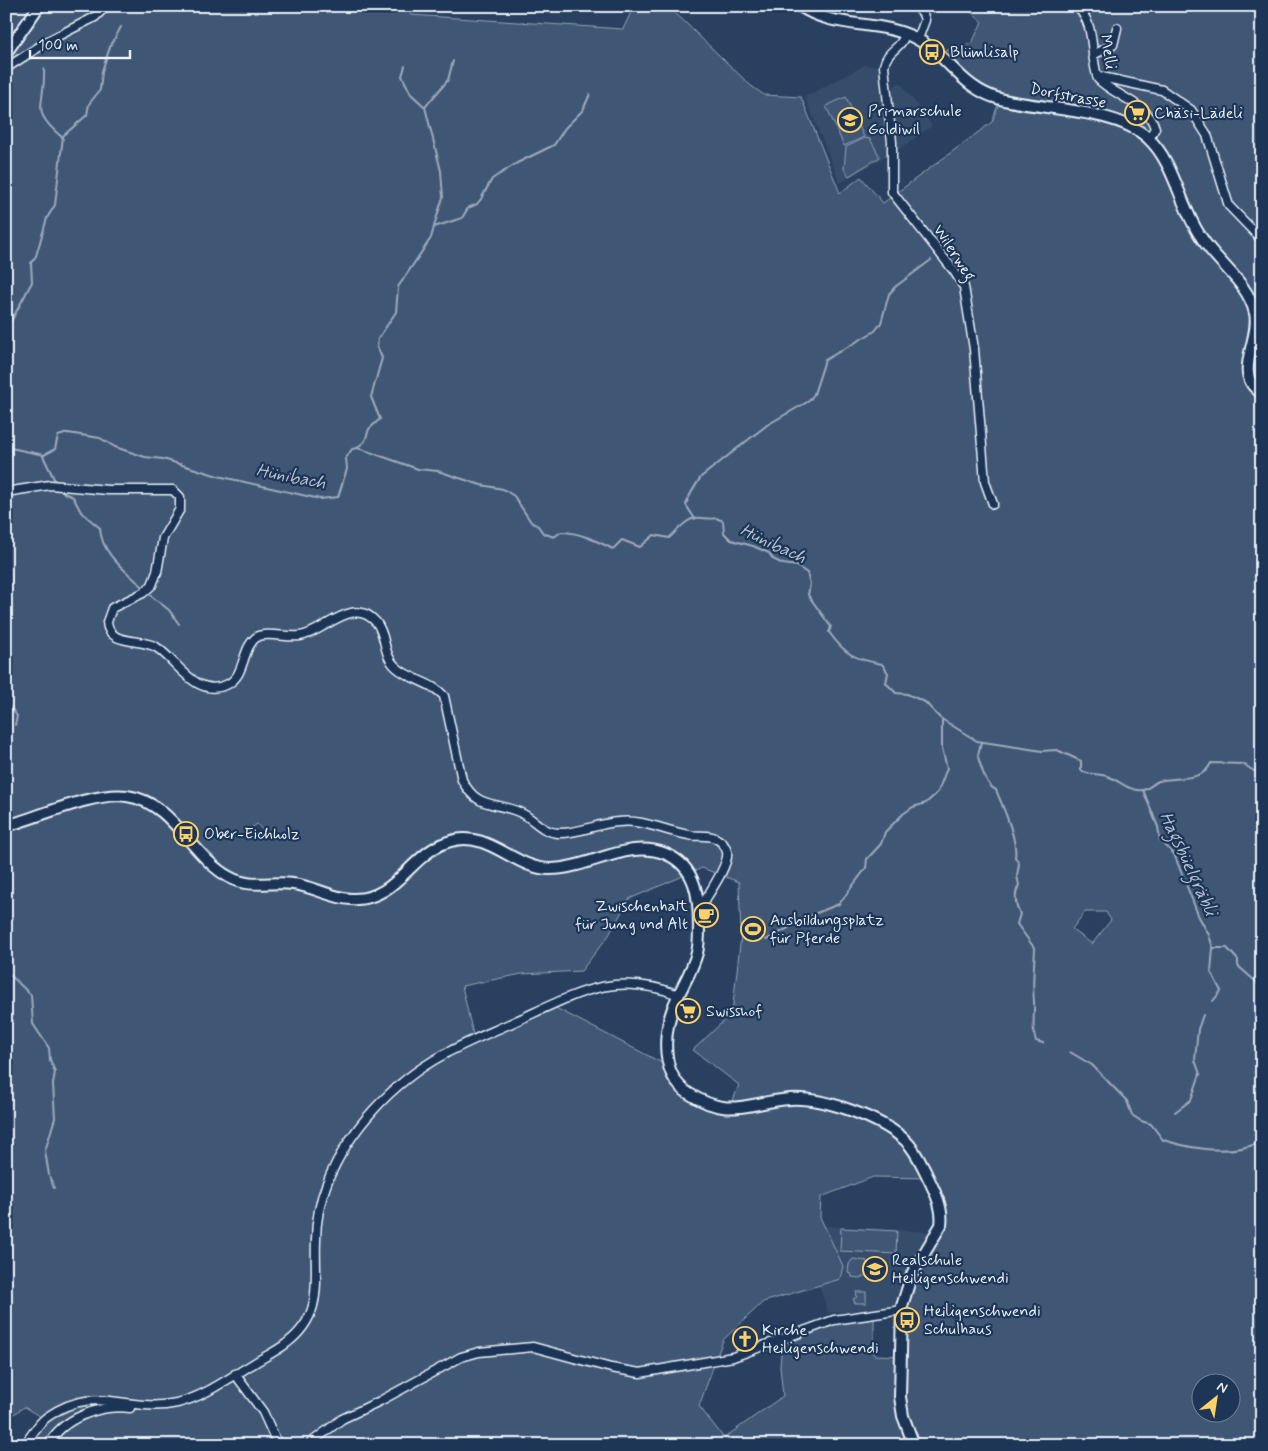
<svg xmlns="http://www.w3.org/2000/svg" width="1268" height="1451" font-family="Mynerve,sans-serif">
  <style>
    .built { fill: #364d6b }
    .green { fill: #415774; stroke: #94a4b6; fill-rule: evenodd }
    .lines { fill: none; stroke-linecap: round; stroke-linejoin: round }
    .stream { stroke: #9dabbd; stroke-width: 2 }
    .minor-casing { stroke: #e8f1f8; stroke-width: 11 }
    .tertiary-casing { stroke: #e8f1f8; stroke-width: 14 }
    .minor { stroke: #1d3557; stroke-width: 8 }
    .tertiary { stroke: #1d3557; stroke-width: 10 }
    .labels { text-anchor: middle; dominant-baseline: central; stroke-width: 4.5; stroke-linejoin: round; paint-order: stroke }
    .poi-label { font-size: 16px; fill: #e8f1f8; stroke: #1d3557; text-anchor: start }
    .street-label { font-size: 16px; fill: #e8f1f8; stroke: #1d3557 }
    .water-label { font-size: 18px; font-style: italic; fill: #b6c2d0; stroke: #1d3557 }
  </style>
  <rect width="100%" height="100%" fill="#294061"/>
  <filter id="ink" filterUnits="userSpaceOnUse"><feTurbulence type="fractalNoise" baseFrequency=".02" numOctaves="2"/><feDisplacementMap in="SourceGraphic" scale="10" xChannelSelector="R" yChannelSelector="G"/><feConvolveMatrix kernelMatrix="1 2 1 2 8 2 1 2 1" color-interpolation-filters="sRGB"/></filter>
  <g filter="url(#ink)">
    <!-- built -->
    <path class="built" d="M865 65 881 67 889 154 840 183 805 97Z
      M900 82 932 126 899 149H897L890 90Z
      M824 1226 931 1232 906 1272 897 1308 828 1313 819 1285 840 1279 843 1266Z"/>
    <!-- green -->
    <path class="green" d="M6 6H403L411 15 623 29 634 6H668L750 85 764 95 801 97 840 193 861 177 883 203 992 122 1000 99 939 56 949 49 972 43 982 22 964 6H1262V1445H31L44 1419 24 1407 6 1420ZM257 824 263 831 255 837 250 829ZM702 868 739 882 741 936 732 1013 693 1050 739 1085 730 1108 679 1086 668 1066 550 1005 474 1039 462 986 522 974 581 971 609 935 629 899ZM1085 912H1106L1111 920 1092 944 1072 929ZM873 1177 928 1178 940 1229 904 1297 900 1356 874 1355V1313L815 1327 814 1333 792 1342 789 1337 782 1339 780 1367 783 1396 724 1438 699 1406 723 1340 763 1302 840 1279 843 1266 820 1217 821 1197ZM1200 1384H1230V1414H1200Z
      M846 97 864 137 844 146 826 106Z
      M865 138 870 139 880 157 849 176 844 169 846 147Z
      M841 1228 897 1231 896 1254 840 1251Z
      M853 1259 867 1261V1276L860 1278 852 1277 851 1274 848 1273 849 1264Z
      M856 1292H866V1303H855L853 1299 857 1297Z"/>
    <g class="lines">
      <!-- stream -->
      <path class="stream" d="M405 66 402 76 411 94 425 107 441 171 443 197 434 226
        M44 69C46 107 28 109 63 138
        M425 107 448 80 453 61
        M6 331 32 282 31 263 36 256 47 218 55 205 63 136 87 115 89 104 100 90 102 71 110 47 121 27
        M6 447 44 455 55 449 58 436 68 433 100 438 115 447 145 457 163 459 218 476 320 499 338 497 347 469 346 458 352 449 358 448 418 469 438 471 481 485 503 489 514 496 531 522 538 526 543 533 554 537 561 532C579 532 597 541 613 549L622 540 640 547 654 535 669 538C676 532 686 519 696 518 703 517 709 520 716 518L723 521 724 533 731 540 753 546 769 553 773 559 783 564 797 566 807 573 810 584 808 595 831 627 829 632C845 655 855 659 882 664L888 673 886 683 896 693 907 694 925 702 940 718 977 741 1042 751 1057 750 1081 761V770C1090 776 1097 773 1107 776 1117 779 1130 792 1142 790 1148 790 1153 783 1159 781 1176 776 1202 783 1211 763L1243 764 1262 776
        M358 447 365 441 369 429 380 419 371 397 382 358 377 346 378 339 396 312 398 287 431 238 434 227 462 218 468 208 477 204 481 199 492 179 517 163 554 145 565 128 583 110 590 94
        M43 456 56 483
        M60 488 64 493 73 497 81 512 100 528C101 554 126 571 144 588
        M695 519 686 505C688 496 696 485 701 477L767 425 809 401 814 394 825 360 875 331 881 323 889 294 895 287 931 260
        M150 595 169 610 179 624
        M6 701 17 716 15 725
        M978 755 981 742
        M978 757C981 767 986 786 996 790 1003 807 1018 840 1015 857L1019 864 1017 876 1019 885C1014 894 1015 905 1020 914L1017 924 1035 949C1034 968 1032 983 1034 1001 1035 1015 1031 1028 1036 1041L1043 1043
        M1143 790 1158 827 1160 840 1174 854 1199 917 1209 935 1213 948 1211 972 1221 991 1213 1001
        M766 940 814 914 839 904 866 868 867 859 881 844 885 832 903 814 913 807 926 803 938 792 947 768 942 748V719
        M1213 948H1227L1238 960V966L1262 987
        M6 971 31 995 33 1024 49 1048 50 1060 55 1072 53 1084 55 1118 45 1151 49 1175 54 1188
        M1070 1052 1092 1065 1127 1101 1132 1115 1141 1121 1151 1124 1163 1140C1195 1150 1231 1155 1262 1142
        M1175 1112 1191 1100 1200 1074 1195 1060 1198 1029 1203 1015"/>
      <defs>
        <path id="minor" d="M916 6 923 14 925 20 918 39
          M1076 6C1097 24 1089 54 1098 79 1114 96 1148 103 1155 128L1149 139
          M905 34C902 49 887 49 884 66L892 142V192L954 271 964 287 974 349 985 482 993 504
          M1093 55 1113 45 1117 28
          M6 68 48 41 95 17 106 6
          M1097 76 1162 90 1191 110 1207 135 1229 206 1262 240
          M6 492 50 485 108 490H173L180 497V509L163 538 157 572 152 585 143 593 112 608 107 622C108 646 141 638 156 647 178 661 195 698 226 685 247 676 240 648 258 636 271 632 286 638 300 636 324 633 352 595 376 622 387 635 382 654 396 667 410 680 432 682 444 696L462 780C477 809 493 801 519 812 534 818 541 832 558 833 579 834 598 823 618 822 644 819 664 831 689 835 697 837 708 834 715 838 721 841 726 846 727 852 730 865 706 897 699 910
          M235 1374 263 1412 278 1445
          M24 1445C32 1436 37 1424 47 1417 97 1382 126 1414 177 1403 204 1397 229 1378 253 1364 264 1357 277 1351 287 1343 325 1314 314 1280 316 1240 316 1220 320 1201 327 1183 348 1130 393 1082 443 1055 466 1042 492 1032 516 1021 576 994 613 970 679 995
          M48 1445C62 1418 101 1404 130 1408
          M308 1445 342 1419 380 1401 461 1357 479 1352 533 1347 611 1368 640 1373 733 1357 834 1320 902 1310"/>
        <path id="tertiary" d="M800 6C834 30 879 19 915 38 948 54 961 89 1000 99 1041 110 1115 108 1148 138 1175 163 1180 207 1201 237 1218 264 1247 281 1255 313 1261 340 1231 375 1262 393
          M6 53 39 6
          M6 826C39 817 95 791 127 796 173 802 191 856 229 877 250 889 271 881 293 884 313 886 331 898 351 899 397 902 411 851 451 841 489 830 514 869 550 869 589 869 628 838 666 854 697 867 699 898 699 927 699 936 699 945 697 953 692 972 680 989 673 1008 663 1035 661 1075 688 1093 730 1120 748 1102 790 1099 823 1097 882 1118 906 1141 914 1149 919 1159 924 1169 932 1186 944 1206 941 1225L912 1274 902 1306 900 1397 903 1416 914 1445"/>
      </defs>
      <!-- minor casing -->
      <use href="#minor" class="minor-casing"/>
      <!-- tertiary casing -->
      <use href="#tertiary" class="tertiary-casing"/>
      <!-- minor -->
      <use href="#minor" class="minor"/>
      <!-- tertiary -->
      <use href="#tertiary" class="tertiary"/>
    </g>
  </g>
  <!-- icons -->
  <defs>
    <symbol id="bus-ring" viewBox="-11 -11 22 22"><circle r="9.5" fill="#1d3557" stroke="#ffd166" stroke-width="1.5"/><path d="M-5-6H5V4H4V6H2V4H-2V6H-4V4H-5ZM-3.5-4V0h7V-4ZM-3.5 1.2v1.5H-2V1.2ZM2 1.2v1.5H3.5V1.2Z" fill="#ffd166"/></symbol>
    <symbol id="supermarket-ring" viewBox="-11 -11 22 22"><circle r="9.5" fill="#1d3557" stroke="#ffd166" stroke-width="1.5"/><path d="M-6-5.5h2.5l.6 2H6L4.5 2H-2.5L-4.4-4H-6ZM-1.5 3.2a1.3 1.3 0 1 0 .1 0ZM3 3.2a1.3 1.3 0 1 0 .1 0Z" fill="#ffd166"/></symbol>
    <symbol id="school-ring" viewBox="-11 -11 22 22"><circle r="9.5" fill="#1d3557" stroke="#ffd166" stroke-width="1.5"/><path d="M0-5L7-2L0 1L-7-2ZM-4 1L0 2.5L4 1V4Q0 6-4 4Z" fill="#ffd166"/></symbol>
    <symbol id="cafe-ring" viewBox="-11 -11 22 22"><circle r="9.5" fill="#1d3557" stroke="#ffd166" stroke-width="1.5"/><path d="M-5.5-4.5H6V0H3Q3 3.5 0 3.5H-2.5Q-5.5 3.5-5.5 0ZM3-3.2v2h1.7v-2ZM-6 4.5H4V6H-6Z" fill="#ffd166"/></symbol>
    <symbol id="stadium-ring" viewBox="-11 -11 22 22"><circle r="9.5" fill="#1d3557" stroke="#ffd166" stroke-width="1.5"/><path d="M0-5a6.5 5 0 1 0 0 10a6.5 5 0 1 0 0-10ZM-3.5-1.8h7v3.6h-7Z" fill="#ffd166"/></symbol>
    <symbol id="church-ring" viewBox="-11 -11 22 22"><circle r="9.5" fill="#1d3557" stroke="#ffd166" stroke-width="1.5"/><path d="M-1.2-6h2.4v3.5h3.3v2.4h-3.3V6h-2.4V-.1h-3.3v-2.4h3.3Z" fill="#ffd166"/></symbol>
  </defs>
  <g fill-rule="evenodd">
    <use href="#bus-ring" x="918" y="38" width="28" height="28"/>
    <use href="#supermarket-ring" x="1123" y="99" width="28" height="28"/>
    <use href="#school-ring" x="836" y="106" width="28" height="28"/>
    <use href="#bus-ring" x="172" y="820" width="28" height="28"/>
    <use href="#cafe-ring" x="692" y="901" width="28" height="28"/>
    <use href="#stadium-ring" x="739" y="915" width="28" height="28"/>
    <use href="#supermarket-ring" x="674" y="997" width="28" height="28"/>
    <use href="#school-ring" x="861" y="1255" width="28" height="28"/>
    <use href="#bus-ring" x="893" y="1306" width="28" height="28"/>
    <use href="#church-ring" x="731" y="1325" width="28" height="28"/>
  </g>
  <g class="labels">
    <!-- poi labels -->
    <g class="poi-label">
      <text x="950" y="52">Blümlisalp</text>
      <text x="868" y="111">Primarschule<tspan x="868" dy="18">Goldiwil</tspan></text>
      <text x="1154" y="113">Chäsi-Lädeli</text>
      <text x="204" y="834">Ober-Eichholz</text>
      <text x="688" y="906" text-anchor="end">Zwischenhalt<tspan x="688" dy="18">für Jung und Alt</tspan></text>
      <text x="770" y="920">Ausbildungsplatz<tspan x="770" dy="18">für Pferde</tspan></text>
      <text x="706" y="1011">Swisshof</text>
      <text x="892" y="1260">Realschule<tspan x="892" dy="18">Heiligenschwendi</tspan></text>
      <text x="924" y="1311">Heiligenschwendi<tspan x="924" dy="18">Schulhaus</tspan></text>
      <text x="762" y="1330">Kirche<tspan x="762" dy="18">Heiligenschwendi</tspan></text>
    </g>
    <!-- street labels -->
    <g class="street-label">
      <text transform="translate(1108 52) rotate(80)">Melli</text>
      <text transform="translate(1068 96) rotate(11)">Dorfstrasse</text>
      <text transform="translate(954 253) rotate(57)">Wilerweg</text>
    </g>
    <!-- water labels -->
    <g class="water-label">
      <text transform="translate(291 477) rotate(11)">Hünibach</text>
      <text transform="translate(773 544) rotate(25)">Hünibach</text>
      <text transform="translate(1188 864) rotate(65)">Hagsbüelgräbli</text>
    </g>
  </g>
  <!-- margin -->
  <rect width="1268" height="1451" fill="none" stroke="#1d3557" stroke-width="25"/>
  <rect x="12" y="12" width="1243" height="1426" fill="none" stroke="#e8f1f8" stroke-width="2" filter="url(#ink)"/>
  <!-- north arrow -->
  <g transform="translate(1216 1398) rotate(30)"><circle r="24" fill="#1d3557" stroke="#6e8097"/>
  <path d="M0-4L9 19L0 12L-9 19Z" fill="#ffd166"/>
  <text y="-8" font-size="14" font-weight="bold" text-anchor="middle" fill="#e8f1f8">N</text>
  </g>
  <!-- scale -->
  <path d="M30 50v8h100v-8" fill="none" stroke="#e8f1f8" stroke-width="2.5"/>
  <text x="38" y="50" font-size="15" fill="#e8f1f8" stroke="#1d3557" stroke-width="4" paint-order="stroke">100 m</text>
</svg>
